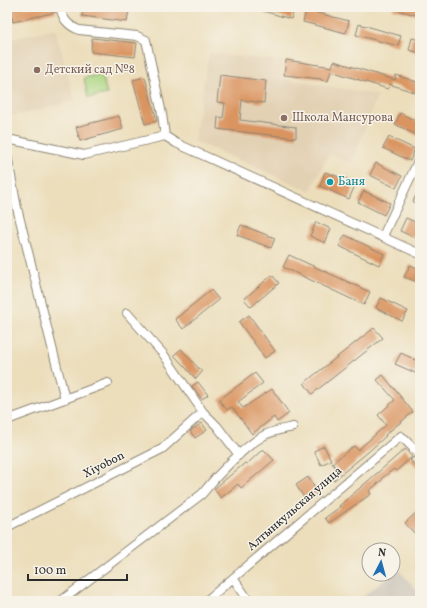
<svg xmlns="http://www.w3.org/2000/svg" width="427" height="608" font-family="Vollkorn,serif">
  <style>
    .built { fill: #e3d1b4 }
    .industrial { fill: #cbc3b8 }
    .green { fill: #abd581; stroke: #6b8056 }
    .building { fill: #da9461 }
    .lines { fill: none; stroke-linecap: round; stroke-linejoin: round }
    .minor-casing { stroke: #8c8473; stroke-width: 10 }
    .minor { stroke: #fff; stroke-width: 8 }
    .education-dot { fill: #8d6e63; stroke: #f7f3e8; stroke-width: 1.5 }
    .culture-dot { fill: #0f9aa8; stroke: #f7f3e8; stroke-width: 1.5 }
    .labels { text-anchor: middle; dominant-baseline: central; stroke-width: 3; stroke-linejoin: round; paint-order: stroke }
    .education-label { font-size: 12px; fill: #785e54; stroke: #f7f3e8; text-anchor: start }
    .culture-label { font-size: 12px; fill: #0d838f; stroke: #f7f3e8; text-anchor: start }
    .street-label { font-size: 12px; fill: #2b2b2b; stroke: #f7f3e8 }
  </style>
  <rect width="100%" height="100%" fill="#f7f3e8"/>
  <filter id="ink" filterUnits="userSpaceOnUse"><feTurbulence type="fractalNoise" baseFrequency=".025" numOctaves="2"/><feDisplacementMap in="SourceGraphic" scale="8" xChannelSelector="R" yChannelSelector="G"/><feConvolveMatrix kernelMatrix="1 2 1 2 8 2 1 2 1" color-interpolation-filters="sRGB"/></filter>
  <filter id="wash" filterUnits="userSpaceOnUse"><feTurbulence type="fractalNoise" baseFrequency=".012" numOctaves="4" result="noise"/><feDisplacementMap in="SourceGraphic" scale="16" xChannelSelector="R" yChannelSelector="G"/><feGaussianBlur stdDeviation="0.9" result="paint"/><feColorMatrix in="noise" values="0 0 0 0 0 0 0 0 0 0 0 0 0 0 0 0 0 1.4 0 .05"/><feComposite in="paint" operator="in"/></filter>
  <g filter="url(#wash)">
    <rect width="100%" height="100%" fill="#ecdebb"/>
    <!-- built -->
    <path class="built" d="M55 28 75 100 7 118V40Z
      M209 53 282 61 281 78 378 95 352 163 329 154 310 191 194 141Z"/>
    <!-- industrial -->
    <path class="industrial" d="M398 569 420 594V601H358Z"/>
    <!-- green -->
    <path class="green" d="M102 74 107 94 88 98 84 78Z"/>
    <g id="blocks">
      <!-- building -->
      <path class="building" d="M17 7H55L56 12 13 22 9 9Z
        M83 7H113L129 9 127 22 82 16Z
        M256 7H295L291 19 256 9Z
        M393 7H420V16L393 9Z
        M306 10 349 21 346 33 303 22Z
        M359 24 401 36 398 46 356 35Z
        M92 38 137 43 135 57 91 52Z
        M412 38 420 40V53L409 50Z
        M286 60 332 67 334 61 395 80 396 75 420 83V94L389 84 388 89 331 71 328 81 321 80V79L284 75Z
        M220 75 266 81 264 103 242 100 240 120 296 127V138L217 129 218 117 223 118 225 103 217 102Z
        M145 77 157 121 145 124 133 80Z
        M400 113 420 123V137L395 124Z
        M119 116 123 129 80 141 76 127Z
        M389 137 415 149 410 161 383 148Z
        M376 163 402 176 396 188 370 175Z
        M325 172 345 179V178L356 183 349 199 320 186Z
        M420 186V205L413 202Z
        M364 191 390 203 384 215 358 202Z
        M406 218 420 224V240L400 231Z
        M316 222 331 229 325 243 310 236Z
        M241 225 275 238 271 248 237 235Z
        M345 235 384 254 379 265 339 246Z
        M289 255 370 292 364 305 283 267Z
        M410 265 420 269V283L404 277Z
        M272 275 279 283 251 307 244 299Z
        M211 290 219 300 183 329 175 319Z
        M381 298 408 311 402 321 376 308Z
        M249 315 275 351 265 358 239 322Z
        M374 328 383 338 312 394 304 383Z
        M181 349 202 372 196 379 174 355Z
        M401 353 420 362V375L395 364Z
        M255 373 263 383 238 402 243 408 272 389 289 413 277 422 274 417 252 434 232 407 227 410 219 400Z
        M383 375 413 412 385 435 386 436 368 452 333 481 329 475 337 469 332 463 354 446 358 450 386 425 378 415 395 400 377 380Z
        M198 382 208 395 202 399 192 386Z
        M202 423 207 430 195 438 190 431Z
        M324 446 331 460 321 465 314 451Z
        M263 449 274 460 241 488 238 484 221 498 214 489 245 463 247 464Z
        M405 449 412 457 396 471 394 469 382 478 383 479 369 491 371 494 329 523 325 518 340 507 339 506Z
        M414 457 420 463V470L410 460Z
        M308 477 318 493 307 502 296 485Z
        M420 509V532L416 535 405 523Z"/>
    </g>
  </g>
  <g filter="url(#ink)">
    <use href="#blocks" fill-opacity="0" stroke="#8c8473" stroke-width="1"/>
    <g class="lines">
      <defs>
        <path id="minor" d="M60 7C63 19 67 25 79 30L137 36 146 40 162 114 165 136 176 143 420 254
          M7 139 84 155 165 136
          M7 155 17 208 65 399
          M383 236 420 157
          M127 313 164 355 203 412 217 426 239 455
          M7 420 108 383
          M7 527 162 449 203 412
          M233 578 249 601
          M61 601 202 494C217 475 243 448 263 436 271 431 284 429 293 427
          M206 601 401 436 420 455"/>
      </defs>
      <!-- minor casing -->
      <use href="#minor" class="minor-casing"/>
      <!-- minor -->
      <use href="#minor" class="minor"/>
    </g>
  </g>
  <!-- markers -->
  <g class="education-dot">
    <circle cx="37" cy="70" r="4"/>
    <circle cx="284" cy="118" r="4"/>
  </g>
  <circle class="culture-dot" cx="330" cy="182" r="4"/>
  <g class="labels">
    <!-- education labels -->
    <g class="education-label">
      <text x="45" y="70">Детский сад №8</text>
      <text x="292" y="118">Школа Мансурова</text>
    </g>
    <!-- culture labels -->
    <g class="culture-label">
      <text x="338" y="182">Баня</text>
    </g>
    <!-- street labels -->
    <g class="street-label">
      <text transform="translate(104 465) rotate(-27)">Xiyobon</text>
      <text transform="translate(295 509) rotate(-41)">Алтынкульская улица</text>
    </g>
  </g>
  <!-- margin -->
  <rect width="427" height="608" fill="none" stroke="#f7f3e8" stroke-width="24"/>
  <!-- north arrow -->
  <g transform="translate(381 562) rotate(6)"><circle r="19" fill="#f7f3e8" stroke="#a5a39c"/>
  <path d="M0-3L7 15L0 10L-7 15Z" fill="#1f6fb2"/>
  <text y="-6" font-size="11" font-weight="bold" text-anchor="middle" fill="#2b2b2b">N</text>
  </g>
  <!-- scale -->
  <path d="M28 574v6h99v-6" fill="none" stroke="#2b2b2b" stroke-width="2"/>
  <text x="34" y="574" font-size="12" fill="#2b2b2b" stroke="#f7f3e8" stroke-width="3" paint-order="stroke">100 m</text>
</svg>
